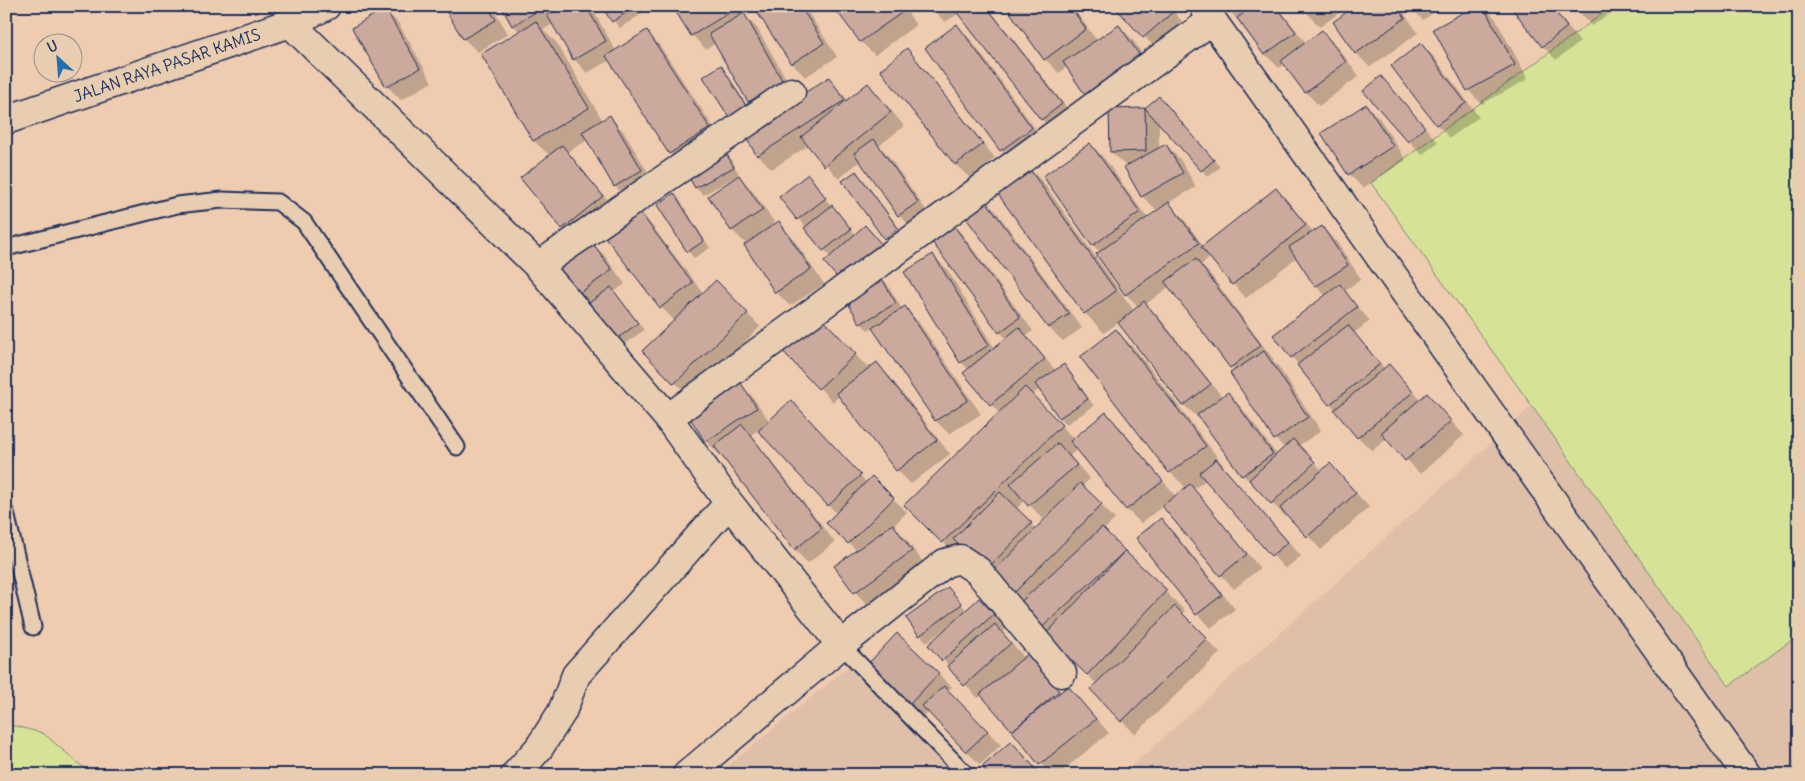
<svg xmlns="http://www.w3.org/2000/svg" width="1805" height="781" font-family="Delius,sans-serif">
  <style>
    .built { fill: #e0bfa8 }
    .green { fill: #d6e396; stroke: #78897a }
    .shadow { fill: #0003; fill-rule: evenodd }
    .building { fill: #cba99c; stroke: #1b2f5e }
    .lines { fill: none; stroke-linecap: round; stroke-linejoin: round }
    .lane-casing { stroke: #1b2f5e; stroke-width: 19 }
    .street-casing { stroke: #1b2f5e; stroke-width: 31 }
    .secondary-casing { stroke: #1b2f5e; stroke-width: 31 }
    .lane { stroke: #e9cdb0; stroke-width: 15 }
    .street { stroke: #e9cdb0; stroke-width: 28 }
    .secondary { stroke: #e9cdb0; stroke-width: 28 }
    .labels { text-anchor: middle; dominant-baseline: central; stroke-width: 5; stroke-linejoin: round; paint-order: stroke }
    .street-label { font-size: 16px; fill: #1b2f5e; stroke: #e9cdb0 }
  </style>
  <rect width="100%" height="100%" fill="#efccaf"/>
  <filter id="ink" filterUnits="userSpaceOnUse"><feTurbulence type="fractalNoise" baseFrequency=".02" numOctaves="2"/><feDisplacementMap in="SourceGraphic" scale="10" xChannelSelector="R" yChannelSelector="G"/><feConvolveMatrix kernelMatrix="1 2 1 2 8 2 1 2 1" color-interpolation-filters="sRGB"/></filter>
  <g filter="url(#ink)">
    <!-- built -->
    <path class="built" d="M1532 406 1729 685 1799 635V775H1122Z
      M854 662 962 775H717Z"/>
    <!-- green -->
    <path class="green" d="M1613 6H1799V635L1729 686 1532 406 1371 183Z
      M6 724 43 733 92 775H6Z"/>
    <!-- shadow -->
    <path class="shadow" d="M445 6H492L508 34 478 52 464 39Z
      M502 6H551L555 12 566 6H589L594 12 616 51 647 32 660 46 723 142 722 147 728 154 739 174 737 175 752 190 776 225 779 223 792 237 824 284 790 306 776 292 747 245 732 230 737 176 703 195 696 188 684 167 670 153 610 60 587 73 574 59 554 23 543 30 556 42 603 121 610 117 623 131 655 184 628 200 615 186 588 140 567 152 616 210 577 242 563 228 522 179 550 156 534 141 482 55 520 32 513 25Z
      M602 6H640L644 12 620 28Z
      M667 6H738L743 14 757 28 796 96 763 115 749 101 716 43 706 49 692 35 676 10 673 12Z
      M755 6H804L837 57 805 77 792 63Z
      M835 6H903L916 25 875 55 861 42Z
      M930 6H987L1075 118 1056 133 1042 120 960 13 945 22Z
      M1018 6H1072L1097 41 1119 26 1133 40 1158 78 1104 114 1068 66 1059 73 1045 59Z
      M1116 6H1169L1186 26 1158 51Z
      M1226 6H1277L1306 43 1322 32 1336 45 1359 76 1319 106 1306 92 1284 64 1279 68 1265 54Z
      M1301 6H1348L1320 27Z
      M1357 6H1399L1418 33 1370 67 1356 53 1334 23Z
      M1409 6H1443L1423 20Z
      M1483 6 1495 18 1528 79 1482 104 1469 91 1435 30Z
      M1511 6H1552L1580 42 1556 60 1543 46Z
      M1574 6H1619L1620 7 1592 26Z
      M385 10 399 24 432 82 401 100 387 86Z
      M957 26 971 40 1045 142 1014 164 1001 150Z
      M1421 44 1435 58 1479 117 1450 138 1437 125 1392 66Z
      M906 50 920 64 995 158 970 178 956 165 881 70Z
      M721 67 727 74 752 113 736 123 730 116Z
      M1381 78 1438 142 1422 155 1365 91Z
      M829 79 848 100 868 85 881 98 904 126 879 146 887 154 931 217 913 229 899 215 861 160 839 179 809 145 772 169 758 155 744 134Z
      M1165 105 1220 167 1208 177 1159 121V149L1166 145 1180 159 1196 187 1168 203 1183 218 1204 247 1276 189 1289 203 1314 233 1322 227 1336 241 1361 279 1344 291 1370 321 1354 333 1385 369 1389 365 1421 400 1427 395 1464 435 1420 474 1387 438 1372 451 1358 437 1292 357 1326 296 1316 286 1297 257 1246 298 1233 284 1211 257 1201 265 1210 274 1274 360 1272 361 1278 366 1321 431 1298 446 1323 471 1330 465 1369 507 1321 550 1288 514 1285 516 1243 475 1200 417 1198 418 1184 405 1119 322 1104 333 1085 313 1023 162 1042 181 1134 311 1139 307 1126 294 1098 255 1101 253 1093 245 1090 144 1104 158 1148 219 1168 205 1167 204 1156 210 1142 196 1127 167 1111 152 1110 110 1146 109ZM1170 286 1235 371 1275 439 1285 448 1277 455 1242 408 1228 394 1223 398 1158 316 1146 304Z
      M1366 105 1380 119 1406 160 1363 188 1349 174Z
      M856 173 863 179 904 235 892 244 885 238Z
      M814 183 831 206 856 235 831 258 781 197Z
      M674 195 681 202 710 248 694 258 688 251Z
      M981 196 995 210 1082 328 1063 341 1049 328 962 210Z
      M633 204 646 218 704 294 730 295 760 327 689 396 644 351 675 321 661 307 601 229Z
      M949 221 962 234 1033 331 1026 336 1056 371 1064 366 1070 372 1094 406 1067 424 1060 418 1040 389 1032 395 1074 439 1106 413 1120 427 1176 497 1186 488 1170 472 1082 357 1116 331 1136 350 1224 466 1223 467 1301 556 1285 569 1206 480 1193 489 1260 568 1234 589 1221 575 1163 506 1141 523 1127 510 1078 448 1070 456 1090 479 1082 486 1115 519 1104 530 1185 611 1182 614 1220 653 1135 734 1091 689 1097 684 1054 642 1051 645 1024 601 1003 580 962 561 906 505 1000 414 991 404 969 370 961 362 933 256 947 269 995 349 1007 339 1000 332ZM1025 500 1043 519 1050 512 1052 514 1036 529 1016 509Z
      M590 241 604 255 625 284 614 292 644 330 624 345 594 307 592 308 578 294Z
      M879 275 886 282 902 309 905 308 918 321 981 414 949 434 936 421 873 327 868 330 861 323Z
      M831 329 869 369 877 364 890 377 950 454 911 484 897 470 839 396 833 402 782 348Z
      M739 382 752 396 770 422 805 416 867 483 872 478 907 512 893 526 906 539 925 565 869 606 855 592 857 551 828 523 837 514 758 430 751 435 835 542 808 563 794 549 721 454 720 455 706 441Z
      M1161 520 1175 534 1235 609 1211 628 1197 614 1138 538Z
      M948 588 967 611 993 614 1007 628 1002 633 1025 658 1028 655 1062 693 1068 687 1109 733 1057 775H1051L982 695 978 698 930 645 951 626 950 625 927 642 920 635Z
      M938 674 952 687 948 691 1001 745 980 765 929 712 923 718 882 679Z
      M1011 742 1025 756 1041 775H990Z"/>
    <!-- building -->
    <path class="building" d="M443 6H487L496 20 463 39Z
      M501 6H546L512 26Z
      M563 6H586L606 41 573 60 547 15Z
      M601 6H636L612 22Z
      M734 6 735 9 691 36 673 7Z
      M753 6H800L824 43 791 64Z
      M833 6H900L904 11 860 42Z
      M960 6H986L1062 104 1041 120 955 10Z
      M1016 6H1070L1086 29 1044 60 1009 11Z
      M1114 6H1169L1174 11 1143 38Z
      M1254 6H1276L1296 32 1264 55 1237 18Z
      M1355 6H1396L1405 18 1355 54 1333 22Z
      M1475 6H1483L1515 65 1467 91 1433 29Z
      M1510 6H1551L1567 27 1542 47Z
      M385 8 420 68 386 87 352 28Z
      M744 13 783 82 748 102 709 34Z
      M536 21 589 108 533 141 481 54Z
      M957 24 1032 128 1000 151 925 48Z
      M1119 25 1145 63 1089 101 1063 62Z
      M647 30 710 128 669 154 606 56Z
      M1322 30 1346 62 1305 93 1281 61Z
      M1421 43 1466 103 1436 125 1391 66Z
      M907 48 983 144 955 165 880 70Z
      M721 65 746 106 729 117 703 77Z
      M1381 76 1425 127 1408 142 1363 91Z
      M829 77 845 100 757 156 743 133Z
      M868 83 891 112 824 166 801 137Z
      M1159 96 1214 160 1201 171 1145 108Z
      M1366 104 1393 146 1348 175 1321 133Z
      M1145 108 1146 151 1110 152 1109 109Z
      M610 115 642 170 614 187 582 132Z
      M874 139 918 202 898 216 854 153Z
      M1090 143 1140 212 1092 246 1043 176Z
      M1166 144 1183 173 1141 197 1124 167Z
      M562 145 603 196 562 229 520 178Z
      M722 146 734 167 695 188 683 167Z
      M1023 160 1116 291 1084 314 990 183Z
      M856 171 898 228 884 239 842 181Z
      M808 174 826 198 797 220 779 197Z
      M739 175 763 210 731 231 708 196Z
      M1276 188 1306 225 1232 285 1201 247Z
      M674 193 704 241 687 252 657 205Z
      M981 194 1069 314 1048 328 960 210Z
      M1169 202 1199 243 1125 295 1096 254Z
      M633 203 693 283 660 308 599 229Z
      M832 205 851 229 823 251 804 228Z
      M949 219 1020 317 999 333 927 235Z
      M779 221 811 269 775 293 744 245Z
      M865 225 883 246 841 282 824 262Z
      M1322 226 1348 265 1315 287 1289 247Z
      M590 239 612 270 577 295 556 264Z
      M933 254 989 345 960 363 904 272Z
      M1196 259 1261 345 1230 368 1165 282Z
      M879 274 896 303 860 324 843 294Z
      M716 280 748 313 674 384 642 351Z
      M1340 284 1357 307 1291 358 1273 335Z
      M611 287 638 323 617 339 589 303Z
      M1144 301 1211 384 1183 406 1118 323Z
      M905 306 968 400 935 421 872 328Z
      M818 314 856 354 818 389 780 348Z
      M1348 325 1380 364 1329 405 1297 365Z
      M1019 327 1045 359 990 405 963 373Z
      M1116 329 1206 446 1169 473 1080 357Z
      M1264 351 1308 417 1274 440 1230 373Z
      M877 362 937 440 896 471 836 393Z
      M1064 364 1088 399 1059 418 1035 384Z
      M1389 364 1413 392 1357 438 1334 410Z
      M739 380 757 408 705 442 687 413Z
      M1025 387 1062 425 942 543 904 505Z
      M1228 392 1273 454 1242 476 1197 415Z
      M1427 393 1451 421 1405 461 1381 433Z
      M791 400 861 475 828 506 758 431Z
      M1106 412 1163 481 1126 510 1070 441Z
      M742 424 822 528 794 550 714 446Z
      M1293 439 1315 462 1271 504 1249 480Z
      M1058 443 1077 465 1028 506 1010 484Z
      M1216 459 1288 542 1271 556 1199 473Z
      M1330 463 1356 493 1307 537 1280 508Z
      M872 476 894 498 848 544 826 523Z
      M1080 483 1102 504 1014 593 993 572Z
      M1190 484 1247 554 1220 576 1162 506Z
      M1000 492 1032 523 985 571 953 539Z
      M1161 518 1222 595 1196 615 1136 538Z
      M893 524 912 551 854 593 834 566Z
      M1102 527 1125 551 1037 632 1014 608Z
      M1125 551 1167 590 1087 675 1045 635Z
      M948 587 962 604 919 636 906 618Z
      M979 598 994 614 942 661 928 645Z
      M1175 606 1207 638 1121 722 1090 689Z
      M995 624 1011 643 964 686 947 666Z
      M897 633 939 673 909 705 867 665Z
      M1028 654 1059 691 1012 731 980 694Z
      M944 686 988 731 966 752 922 706Z
      M1068 686 1096 719 1039 765 1012 731Z
      M1011 741 1041 775H989L982 767Z"/>
    <g class="lines">
      <defs>
        <path id="lane" d="M6 248 177 205 222 200 278 202 304 222 457 447
          M6 513 33 627
          M841 645 967 775"/>
        <path id="street" d="M290 23 538 266 668 418 729 503 841 645
          M538 266 791 92
          M668 418 1212 20
          M515 775 539 748 562 712 576 675 729 503
          M687 775 841 645 945 563 960 559 978 571 1062 673"/>
        <g id="secondary">
          <path d="M1204 6 1212 20 1747 775"/>
          <path id="s1" d="M6 120 290 23 326 6"/>
        </g>
      </defs>
      <!-- lane casing -->
      <use href="#lane" class="lane-casing"/>
      <!-- street casing -->
      <use href="#street" class="street-casing"/>
      <!-- secondary casing -->
      <use href="#secondary" class="secondary-casing"/>
      <!-- lane -->
      <use href="#lane" class="lane"/>
      <!-- street -->
      <use href="#street" class="street"/>
      <!-- secondary -->
      <use href="#secondary" class="secondary"/>
    </g>
  </g>
  <g class="labels">
    <!-- street labels -->
    <g class="street-label">
      <text stroke="none"><textPath href="#s1" startOffset="170">JALAN RAYA PASAR KAMIS</textPath></text>
    </g>
  </g>
  <!-- margin -->
  <rect width="1805" height="781" fill="none" stroke="#e9cdb0" stroke-width="25"/>
  <rect x="12" y="12" width="1780" height="756" fill="none" stroke="#1b2f5e" stroke-width="2" filter="url(#ink)"/>
  <!-- north arrow -->
  <g transform="translate(58 58) rotate(334)"><circle r="24" fill="#e9cdb0" stroke="#978e8f"/>
  <path d="M0-4L9 19L0 12L-9 19Z" fill="#1f6fb2"/>
  <text y="-8" font-size="14" font-weight="bold" text-anchor="middle" fill="#1b2f5e">U</text>
  </g>
</svg>
